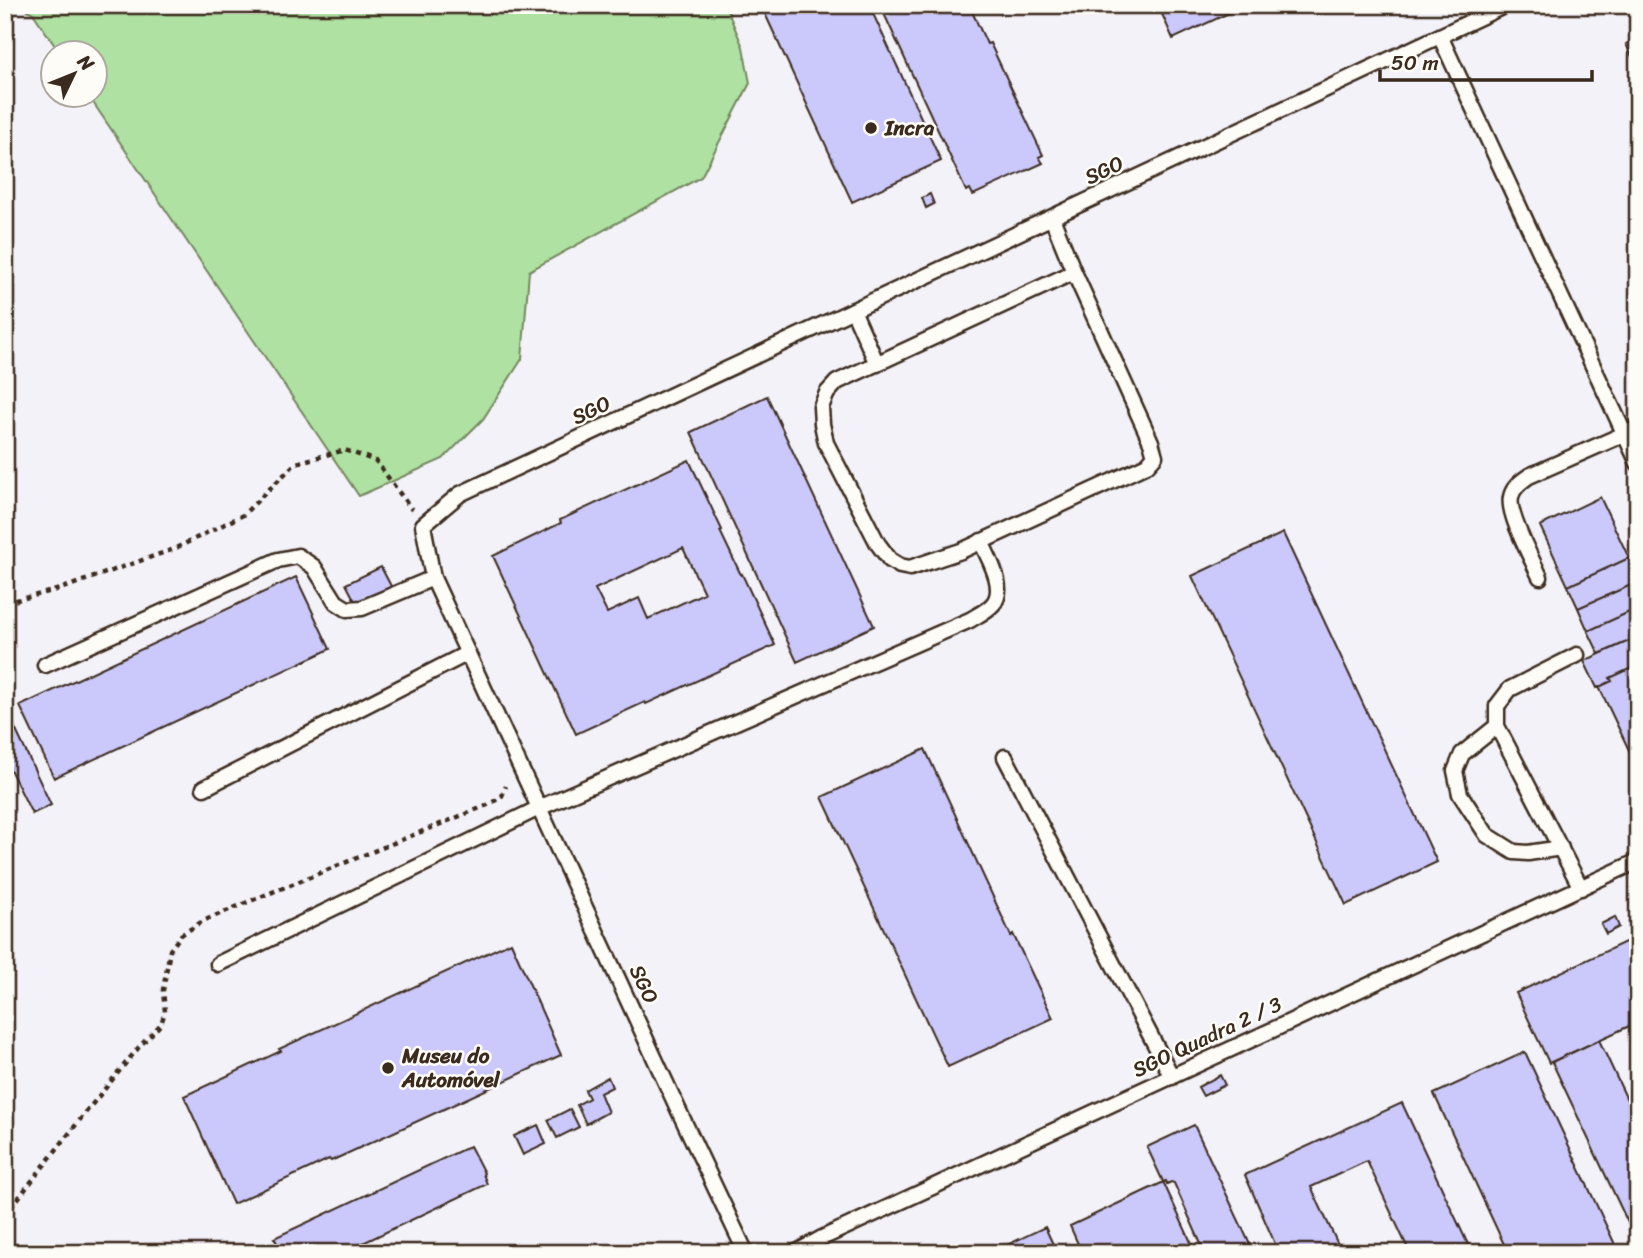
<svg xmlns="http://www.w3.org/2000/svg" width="1643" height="1258" font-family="Sriracha,sans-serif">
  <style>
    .green { fill: #afe1a2; stroke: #758660; stroke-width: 2 }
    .building { fill: #cbc8fb; stroke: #3b2a1e; stroke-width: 2; fill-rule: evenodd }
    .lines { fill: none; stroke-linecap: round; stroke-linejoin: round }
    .service-casing { stroke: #3b2a1e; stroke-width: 19 }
    .path { stroke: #3b2a1e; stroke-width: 4.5; stroke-dasharray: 5 5; stroke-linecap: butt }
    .service { stroke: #fdfcf7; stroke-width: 14 }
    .poi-dot { fill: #3b2a1e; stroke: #fdfcf7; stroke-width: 2.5 }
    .labels { text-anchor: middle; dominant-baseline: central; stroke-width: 5; stroke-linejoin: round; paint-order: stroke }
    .poi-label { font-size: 21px; font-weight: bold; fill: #3b2a1e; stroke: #fdfcf7; text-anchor: start }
    .street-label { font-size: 21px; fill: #3b2a1e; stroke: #fdfcf7 }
  </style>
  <rect width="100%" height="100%" fill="#f3f2f8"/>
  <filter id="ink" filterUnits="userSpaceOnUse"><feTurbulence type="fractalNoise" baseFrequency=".0143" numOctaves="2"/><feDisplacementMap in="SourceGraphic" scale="14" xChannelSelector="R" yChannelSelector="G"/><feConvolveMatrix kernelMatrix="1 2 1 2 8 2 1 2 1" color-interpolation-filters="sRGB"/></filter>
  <g filter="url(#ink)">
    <!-- green -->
    <path class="green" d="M18 5H725L743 47 750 83 701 177 529 271 522 359 483 419 443 459 359 496 88 95 94 94V52H59L33 13Z"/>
    <!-- building -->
    <path class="building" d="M761 5H869L941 161 852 202Z
      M880 5H969L987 44 990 43 1043 155 1039 157 1043 163 973 195 970 189 966 191Z
      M1158 5H1246L1173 39Z
      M1638 38V69L1626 44Z
      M930 194 934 204 926 208 922 198Z
      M767 396 874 626 797 662 691 432Z
      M689 460 722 530 720 531 741 575 742 574 775 645 646 704 645 702 576 734 493 556 561 523 560 520ZM683 548 704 593 648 619 639 598 607 613 595 589Z
      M1600 497 1629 558 1568 586 1540 526Z
      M1283 533 1437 862 1346 905 1192 576Z
      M1629 558 1638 577V582L1578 608 1568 586Z
      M381 567 393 590 358 607 346 584Z
      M296 577 330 649 54 778 20 706Z
      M1638 582V608L1588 631 1578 608Z
      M1638 608V637L1599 654 1588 631Z
      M1638 637V665L1610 678 1612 681 1597 688 1584 661Z
      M1638 665V769L1599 687 1612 681 1610 678Z
      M5 707 51 805 32 814 5 759Z
      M925 749 1011 936 1013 934 1053 1018 948 1067 822 797Z
      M1615 917 1619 927 1606 934 1601 924Z
      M1638 936V1022L1549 1063 1516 993Z
      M511 942 561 1055 331 1161 329 1159 233 1204 184 1096 281 1051 279 1049Z
      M1599 1040 1638 1123V1244L1552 1062Z
      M1525 1052 1619 1253H1508L1434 1094Z
      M1220 1075 1225 1085 1203 1096 1198 1087Z
      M608 1077 612 1087 600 1093 608 1112 586 1124 577 1105 589 1098 585 1090Z
      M1402 1103 1472 1253H1410L1367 1161 1311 1187 1342 1253H1279L1245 1175Z
      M570 1109 579 1127 557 1138 548 1120Z
      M538 1125 546 1144 523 1155 514 1136Z
      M1194 1125 1254 1253H1196L1147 1147Z
      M470 1146 484 1173 483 1174 487 1184 342 1253H282L275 1239 274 1238Z
      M1166 1181 1167 1184 1171 1182 1174 1183 1205 1253H1082L1070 1226Z
      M1045 1227 1057 1253H990Z"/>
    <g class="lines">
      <defs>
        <path id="service" d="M1440 36 1638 463
          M1052 218 1074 272
          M1074 272 1151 442 1155 456 1147 465 961 551 910 568 900 566 890 560 878 544 826 443 822 424 821 407 827 393 837 382Z
          M853 310 877 364
          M1540 577C1532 559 1507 514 1511 497 1513 487 1521 482 1529 476L1638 428
          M1577 655 1510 689 1497 706V726L1581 888
          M45 665 278 560 298 556 314 567 336 602 347 609 362 608 433 578
          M1497 726 1462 754 1455 771 1460 794 1487 835 1514 852 1528 853 1561 848
          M1005 757 1172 1077
          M204 788 468 653
          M218 964 539 808 970 620C978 615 987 611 993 604 1007 588 988 558 981 541
          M746 1253 678 1109 433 578 423 525 460 494 1506 5
          M795 1253 822 1238 1638 861"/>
      </defs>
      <!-- service casing -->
      <use href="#service" class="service-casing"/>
      <!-- path -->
      <path class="path" d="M5 601H13L60 589 174 549 243 515 296 463 345 450 376 461 412 510
        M5 1215 90 1107 139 1047 161 1024 165 1012 163 990 170 950 181 935 203 921 243 904 490 804 502 796 506 786"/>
      <!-- service -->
      <use href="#service" class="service"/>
    </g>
  </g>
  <!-- markers -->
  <g class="poi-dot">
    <circle cx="871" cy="128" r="7"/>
    <circle cx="388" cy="1068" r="7"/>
  </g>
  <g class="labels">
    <!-- poi labels -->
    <g class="poi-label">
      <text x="885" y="128">Incra</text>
      <text x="402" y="1056">Museu do<tspan x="402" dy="24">Automóvel</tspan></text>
    </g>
    <!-- street labels -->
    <g class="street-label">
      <text transform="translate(1104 170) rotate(-25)">SGO</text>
      <text transform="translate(591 410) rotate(-25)">SGO</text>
      <text transform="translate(644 984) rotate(65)">SGO</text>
      <text transform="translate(1207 1037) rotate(-25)">SGO Quadra 2 / 3</text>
    </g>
  </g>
  <!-- margin -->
  <rect width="1643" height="1258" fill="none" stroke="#fdfcf7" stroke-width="28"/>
  <rect x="14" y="14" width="1615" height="1230" fill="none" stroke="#3b2a1e" stroke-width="2.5" filter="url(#ink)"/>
  <!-- north arrow -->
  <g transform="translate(74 74) rotate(47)"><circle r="33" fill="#fdfcf7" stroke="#afa8a0" stroke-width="2"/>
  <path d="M0-5L12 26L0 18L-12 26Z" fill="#3b2a1e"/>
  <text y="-10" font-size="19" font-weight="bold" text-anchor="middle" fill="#3b2a1e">N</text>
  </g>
  <!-- scale -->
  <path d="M1380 70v10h212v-10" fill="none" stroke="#3b2a1e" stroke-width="3.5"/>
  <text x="1391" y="70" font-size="21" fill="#3b2a1e" stroke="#fdfcf7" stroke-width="5" paint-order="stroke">50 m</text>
</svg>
